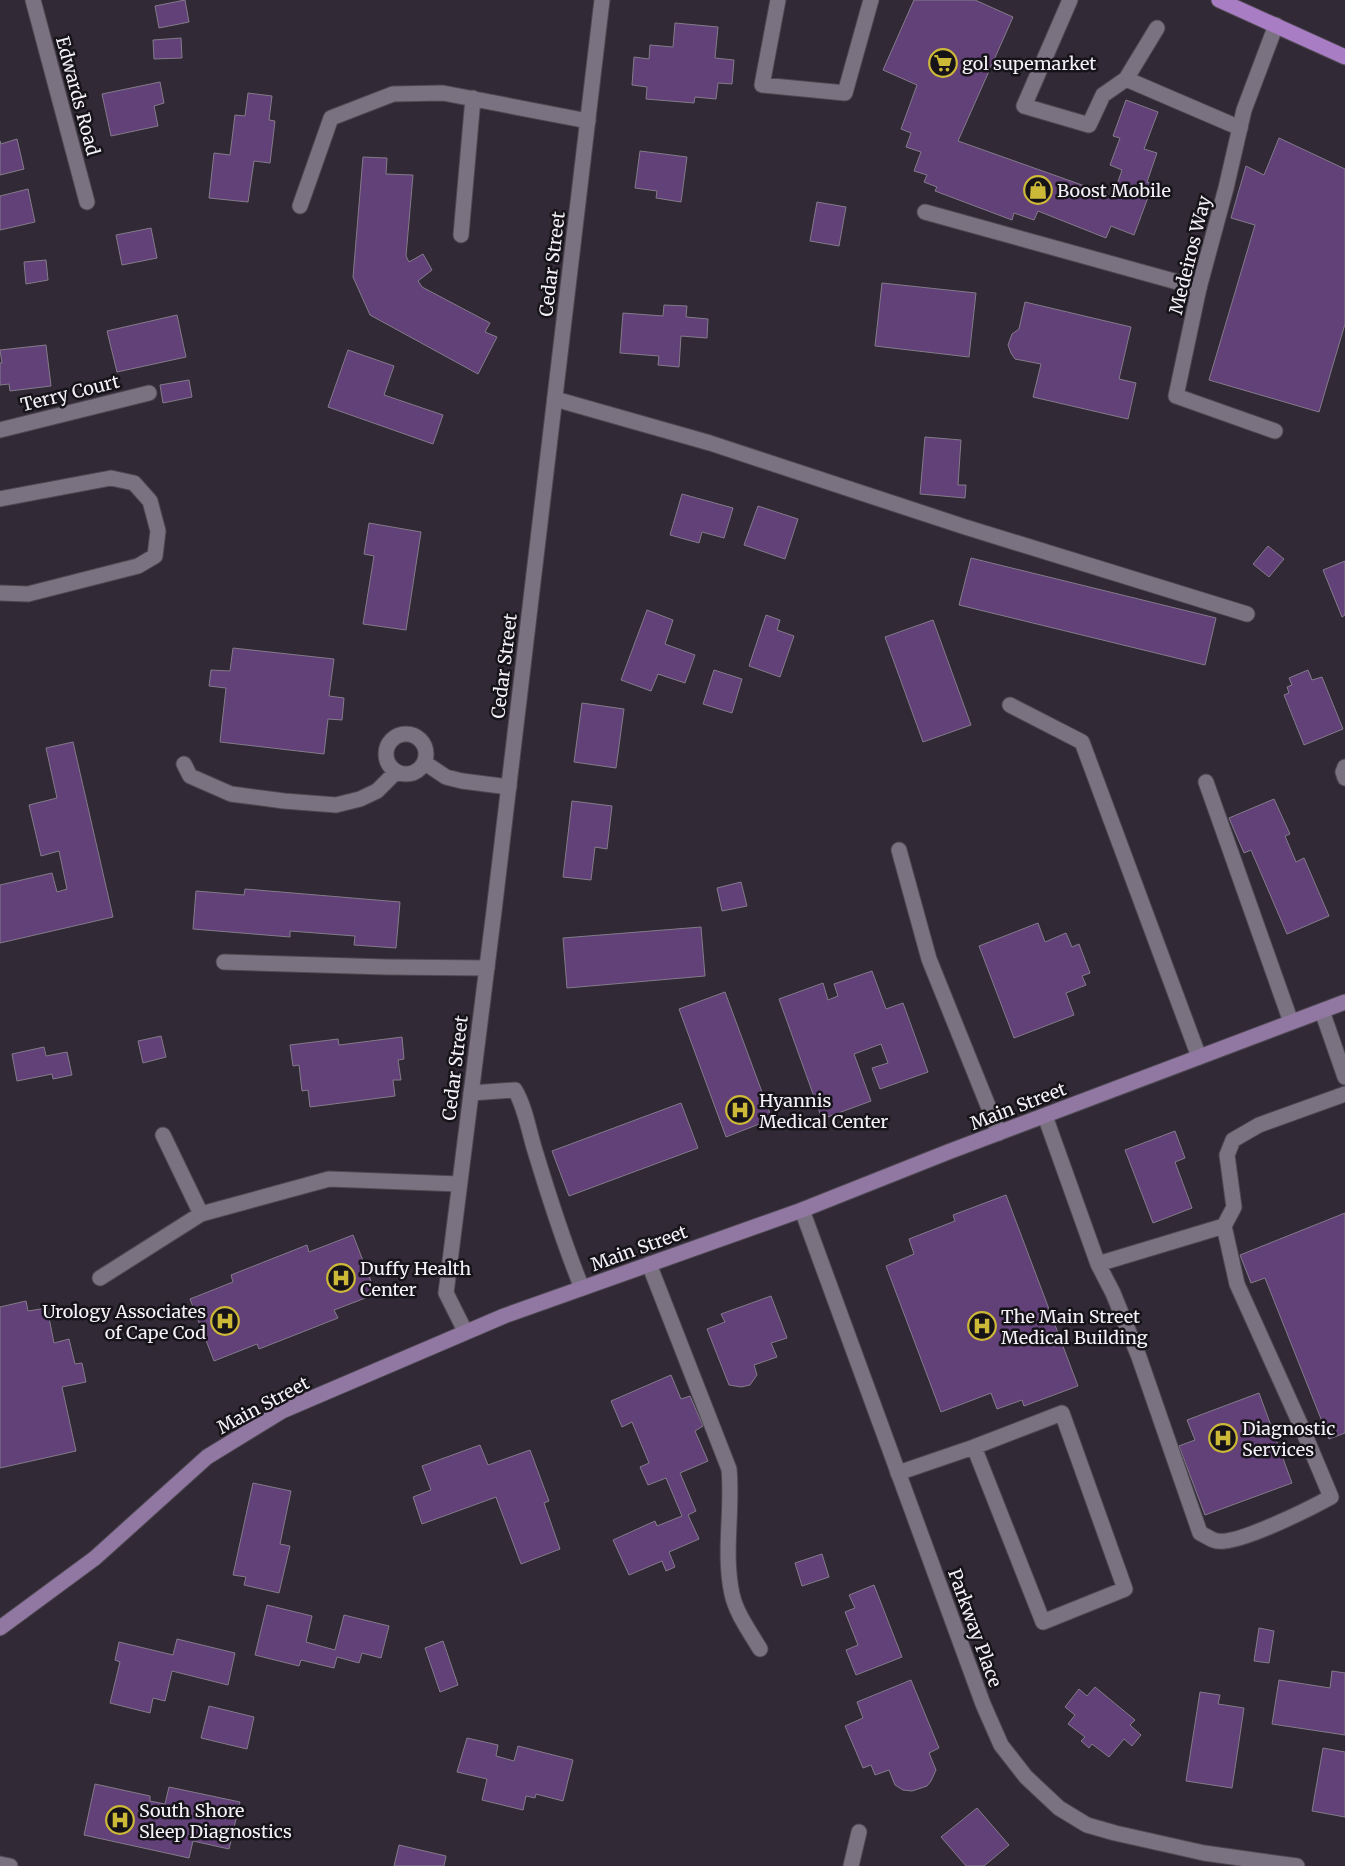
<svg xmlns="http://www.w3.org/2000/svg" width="1345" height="1866" font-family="Merriweather,serif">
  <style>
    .building { fill: #624078; stroke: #837b8a }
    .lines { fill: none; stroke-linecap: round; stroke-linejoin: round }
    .service-casing { stroke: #4e4852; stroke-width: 17 }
    .minor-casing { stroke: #4e4852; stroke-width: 17 }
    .secondary-casing { stroke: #4e4852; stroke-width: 17 }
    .primary-casing { stroke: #4e4852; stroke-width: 17 }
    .service { stroke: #7a7280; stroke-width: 15 }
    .minor { stroke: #7a7280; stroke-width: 15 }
    .secondary { stroke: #9178a2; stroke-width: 15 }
    .primary { stroke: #a87dc4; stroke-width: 15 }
    .labels { text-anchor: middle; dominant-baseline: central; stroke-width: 5; stroke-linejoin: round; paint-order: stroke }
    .poi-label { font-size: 18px; fill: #f5f1f9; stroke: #171419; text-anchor: start }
    .street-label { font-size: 18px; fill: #f5f1f9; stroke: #171419 }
  </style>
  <rect width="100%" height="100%" fill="#312a36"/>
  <!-- building -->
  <path class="building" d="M185 0 189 22 159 28 155 6Z
    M914 0H975L1013 17 958 141 1113 196 1122 170 1110 165 1120 138 1113 136 1126 100 1158 112 1144 149 1157 153 1147 182 1153 184 1134 235 1111 226 1106 238 1038 211 1034 220 1014 213 1012 220 935 191 937 187 924 182 927 175 914 171 921 152 906 147 911 133 901 129 917 85 883 70Z
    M675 23 718 27 715 58 734 60 732 84 718 83 716 99 695 97 694 103 646 99 647 87 632 85 634 57 649 59 650 45 673 47Z
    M181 38 182 58 154 59 153 40Z
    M160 82 164 103 154 106 158 126 111 136 102 94Z
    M248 93 272 96 269 120 275 121 270 163 254 161 248 202 209 198 214 153 230 155 235 115 245 116Z
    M1279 138 1345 169V324L1319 412 1209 380 1255 225 1231 218 1246 166 1264 175Z
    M17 139 24 169 0 175V141L1 144Z
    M640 151 687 157 681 202 656 198 657 191 635 188Z
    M363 157 387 158 386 174 413 175 406 256 409 262 423 254 432 270 418 281 422 287 490 323 485 332 497 337 478 374 370 315 353 277Z
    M28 189 35 222 0 230V196Z
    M817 202 846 207 839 246 810 241Z
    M151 228 157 258 122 265 116 235Z
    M46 260 48 280 26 284 24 262Z
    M882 283 976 293 969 357 875 346Z
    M1025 302 1131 327 1119 379 1136 383 1128 419 1033 397 1041 364 1015 359 1011 353 1008 345 1012 334 1019 329Z
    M664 305 687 306 686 317 708 319 707 338 681 336 679 367 658 365 659 356 620 353 623 313 663 316Z
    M177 315 186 357 117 372 107 331Z
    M46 345 51 386 10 391 9 384 0 385V363H2L0 350Z
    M348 350 394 366 384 395 443 415 433 444 328 407Z
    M189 380 192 397 163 403 160 385Z
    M925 437 961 440 958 485H966L965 498 920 494Z
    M682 494 733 508 724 538 702 532 699 543 670 535Z
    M758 506 798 519 785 559 744 545Z
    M369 523 421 532 406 630 363 624 374 556 364 554Z
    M1268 546 1284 559 1269 577 1253 564Z
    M971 558 1216 618 1205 665 959 605Z
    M1345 561V615L1342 617 1323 570Z
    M647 610 673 620 665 644 695 655 685 683 658 674 651 691 621 680Z
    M766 615 780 620 777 630 794 636 780 677 749 666Z
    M933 620 971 725 923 742 885 637Z
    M233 648 334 659 329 696 344 698 342 720 328 719 324 754 220 742 226 688 209 686 211 670 230 671Z
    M714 670 742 679 732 713 703 704Z
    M1308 670 1312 680 1322 677 1343 729 1304 745 1284 695 1289 693 1287 687 1292 685 1289 678Z
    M582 703 624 709 616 768 574 762Z
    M73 742 113 917 0 943V885L52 873 57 892 67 889 59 851 41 856 29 805 57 798 46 748Z
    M1274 799 1290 834 1285 836 1296 862 1304 858 1329 916 1287 934 1251 850 1244 853 1229 818Z
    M572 801 612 806 607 849 595 847 591 880 563 877Z
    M741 882 747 906 722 911 717 888Z
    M245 889 400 902 396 948 354 945 355 936 290 931V937L193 929 196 891 244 895Z
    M1038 923 1045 942 1066 933 1072 947 1079 944 1090 973 1082 976 1086 985 1066 993 1074 1015 1014 1038 979 946Z
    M701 927 705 976 567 988 563 938Z
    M872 971 886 1009 903 1003 928 1072 880 1089 872 1068 888 1063 881 1044 854 1054 871 1101 822 1119 779 999 823 983 828 1000 838 996 834 984Z
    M725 992 772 1119 726 1137 679 1009Z
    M161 1036 166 1057 143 1063 138 1041Z
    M402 1037 404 1059 398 1060 401 1080H393L395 1096 310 1107 308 1090 302 1091 299 1065 293 1066 290 1045 338 1039 339 1045Z
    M44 1047 46 1056 67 1052 72 1075 53 1079 52 1074 17 1081 12 1054Z
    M681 1103 698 1148 569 1196 552 1151Z
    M1175 1131 1185 1158 1175 1162 1192 1208 1153 1223 1125 1150Z
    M1006 1195 1078 1386 1024 1406 1022 1400 997 1409 991 1393 941 1412 886 1266 914 1254 909 1239 955 1221 953 1215Z
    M1345 1213V1433L1329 1439 1265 1278 1251 1283 1240 1255Z
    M353 1235 376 1294 334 1310 338 1318 259 1349 257 1344 214 1361 190 1299 233 1282 231 1275 307 1245 309 1252Z
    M771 1296 787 1338 771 1343 777 1357 754 1365 757 1375 750 1385 741 1387 729 1385 707 1329 725 1322 721 1314Z
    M26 1301 28 1311 47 1308 54 1343 69 1339 75 1364 82 1363 86 1382 62 1387 76 1451 0 1468V1307Z
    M671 1375 681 1399 690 1396 703 1426 695 1431 708 1461 680 1473 696 1511 688 1515 699 1539 669 1552 675 1567 666 1571 662 1561 629 1575 613 1540 655 1521 657 1526 682 1516 666 1478 648 1485 640 1467 649 1463 632 1422 622 1427 611 1401Z
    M1259 1393 1292 1483 1205 1515 1179 1446 1195 1440 1187 1420Z
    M480 1445 488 1465 530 1450 549 1501 544 1503 560 1549 521 1564 496 1497 422 1524 413 1497 431 1490 422 1466Z
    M253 1483 291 1491 280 1544 290 1546 279 1593 244 1585 246 1577 233 1575Z
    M822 1554 829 1577 802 1586 795 1563Z
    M874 1585 902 1657 856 1675 846 1650 858 1645 845 1612 855 1608 849 1595Z
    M267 1605 312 1616 306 1642 335 1650 344 1615 389 1626 381 1658 362 1653 359 1663 337 1657 334 1668 301 1660 299 1666 255 1655Z
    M1259 1628 1274 1631 1269 1663 1254 1661Z
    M177 1639 235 1653 228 1685 172 1671 165 1701 153 1698 150 1713 110 1703 120 1662 115 1660 119 1642 173 1655Z
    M443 1641 458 1685 440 1692 425 1648Z
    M1332 1671 1345 1673V1735L1272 1724 1279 1680 1330 1688Z
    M911 1680 939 1748 929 1753 936 1770 931 1781 927 1786 912 1791 903 1790 895 1785 889 1770 875 1775 871 1765 863 1768 845 1726 863 1718 857 1702Z
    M1095 1687 1135 1720 1130 1725 1141 1735 1132 1746 1124 1739 1109 1757 1092 1744 1089 1748 1081 1741 1085 1737 1068 1724 1075 1715 1065 1707 1079 1689 1087 1696Z
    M1200 1692 1220 1695 1218 1704 1244 1708 1232 1788 1186 1781Z
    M209 1706 254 1717 247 1749 201 1738Z
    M467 1738 498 1745 496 1756 514 1761 518 1746 573 1760 563 1801 536 1794 535 1798 526 1796 523 1810 482 1800 487 1779 457 1772Z
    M1323 1748 1345 1752V1817L1312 1811Z
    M95 1784 150 1796V1801L165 1804 169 1787 240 1802 229 1849 193 1841 189 1858 84 1835Z
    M977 1808 1009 1845 984 1866H966L941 1837Z
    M399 1845 446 1856 444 1866H394Z"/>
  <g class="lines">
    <defs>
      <path id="service" d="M778 0 762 85 845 93 871 0
        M1070 0 1024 106 1089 125 1103 95 1126 79 1157 28
        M1126 79 1240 128
        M300 206 331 118 393 94 443 93 588 121
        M925 212 1199 288
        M461 235 473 98
        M555 399 710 443 962 526 1247 614
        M0 499 111 478 134 483 150 501 158 531 155 556 138 566 28 594 0 593
        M1010 705 1082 742 1199 1057
        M386 754a20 20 0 1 1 40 0a20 20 0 1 1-40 0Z
        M425 763 446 777 462 781 509 787
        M184 764 190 776 231 794 284 801 336 805 360 799 377 791 396 772
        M1345 767 1343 772 1345 778
        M1206 782 1291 1022
        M899 850 929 959 999 1133
        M224 962 386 967 487 968
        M1322 1011 1345 1077
        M471 1093 515 1090C526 1109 529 1133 536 1154 550 1200 564 1244 582 1288
        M1045 1116 1098 1264 1113 1293 1139 1357 1200 1533C1205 1535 1211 1540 1217 1541 1238 1545 1311 1508 1331 1497L1302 1428 1237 1284 1224 1226 1234 1207 1227 1155 1233 1140 1259 1125 1345 1094
        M163 1135 201 1214 329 1179 459 1184
        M649 1264 729 1469C733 1510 723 1553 732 1594 736 1613 750 1632 760 1649
        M1098 1264 1224 1226
        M100 1278 201 1214
        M898 1473 974 1447 1062 1413 1125 1589 1043 1622 974 1447
        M851 1866 859 1832"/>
      <path id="minor" d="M33 0 87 202
        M0 430 149 393
        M1275 431 1176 396 1199 288 1226 188 1244 110 1276 25
        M802 1210 983 1704 1001 1745 1026 1777 1059 1808 1087 1825 1115 1833 1204 1853 1297 1866
        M465 1331 446 1293 494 911 602 0
        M0 1864 10 1866"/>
      <path id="secondary" d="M0 1628 95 1558 207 1457 282 1411 504 1316 802 1210 948 1152 1345 1002"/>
      <path id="primary" d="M1219 0 1345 57"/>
    </defs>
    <!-- service casing -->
    <use href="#service" class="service-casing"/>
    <!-- minor casing -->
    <use href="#minor" class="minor-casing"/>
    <!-- secondary casing -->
    <use href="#secondary" class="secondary-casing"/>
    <!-- primary casing -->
    <use href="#primary" class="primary-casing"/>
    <!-- service -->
    <use href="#service" class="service"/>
    <!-- minor -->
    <use href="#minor" class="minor"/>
    <!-- secondary -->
    <use href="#secondary" class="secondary"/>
    <!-- primary -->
    <use href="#primary" class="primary"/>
  </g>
  <!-- icons -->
  <defs>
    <symbol id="supermarket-ring" viewBox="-11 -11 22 22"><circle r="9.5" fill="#171419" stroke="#cdb938" stroke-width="1.5"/><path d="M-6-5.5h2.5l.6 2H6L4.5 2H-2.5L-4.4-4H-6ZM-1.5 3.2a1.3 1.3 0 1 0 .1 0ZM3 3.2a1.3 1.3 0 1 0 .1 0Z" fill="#cdb938"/></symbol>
    <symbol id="shop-ring" viewBox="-11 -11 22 22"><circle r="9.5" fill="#171419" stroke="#cdb938" stroke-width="1.5"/><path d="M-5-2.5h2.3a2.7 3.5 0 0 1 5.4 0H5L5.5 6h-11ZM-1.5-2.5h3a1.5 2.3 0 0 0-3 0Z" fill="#cdb938"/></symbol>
    <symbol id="hospital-ring" viewBox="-11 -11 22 22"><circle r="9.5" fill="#171419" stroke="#cdb938" stroke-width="1.5"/><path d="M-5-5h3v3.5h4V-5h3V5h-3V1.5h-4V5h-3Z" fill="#cdb938"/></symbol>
  </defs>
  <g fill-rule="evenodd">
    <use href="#supermarket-ring" x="927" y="47" width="32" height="32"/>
    <use href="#shop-ring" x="1022" y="174" width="32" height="32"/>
    <use href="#hospital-ring" x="724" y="1094" width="32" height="32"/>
    <use href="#hospital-ring" x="325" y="1262" width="32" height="32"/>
    <use href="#hospital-ring" x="209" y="1305" width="32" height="32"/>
    <use href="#hospital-ring" x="966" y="1310" width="32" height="32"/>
    <use href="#hospital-ring" x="1207" y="1422" width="32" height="32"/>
    <use href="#hospital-ring" x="104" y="1804" width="32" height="32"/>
  </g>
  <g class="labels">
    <!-- poi labels -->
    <g class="poi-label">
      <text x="962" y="63">gol supemarket</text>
      <text x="1057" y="190">Boost Mobile</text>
      <text x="759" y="1100">Hyannis<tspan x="759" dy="21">Medical Center</tspan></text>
      <text x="360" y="1268">Duffy Health<tspan x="360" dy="21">Center</tspan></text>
      <text x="206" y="1311" text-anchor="end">Urology Associates<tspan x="206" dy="21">of Cape Cod</tspan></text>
      <text x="1001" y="1316">The Main Street<tspan x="1001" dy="21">Medical Building</tspan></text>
      <text x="1242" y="1428">Diagnostic<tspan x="1242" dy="21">Services</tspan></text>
      <text x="139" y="1810">South Shore<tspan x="139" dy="21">Sleep Diagnostics</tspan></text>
    </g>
    <!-- street labels -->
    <g class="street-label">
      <text transform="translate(78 96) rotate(75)">Edwards Road</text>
      <text transform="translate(1190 255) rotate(-76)">Medeiros Way</text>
      <text transform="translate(552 264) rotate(-83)">Cedar Street</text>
      <text transform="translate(70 393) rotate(-14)">Terry Court</text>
      <text transform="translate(504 666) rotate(-83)">Cedar Street</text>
      <text transform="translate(455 1068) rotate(-83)">Cedar Street</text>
      <text transform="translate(1018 1106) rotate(-21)">Main Street</text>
      <text transform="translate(639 1248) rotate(-20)">Main Street</text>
      <text transform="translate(263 1405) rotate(-28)">Main Street</text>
      <text transform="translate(975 1628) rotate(70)">Parkway Place</text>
    </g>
  </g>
</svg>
